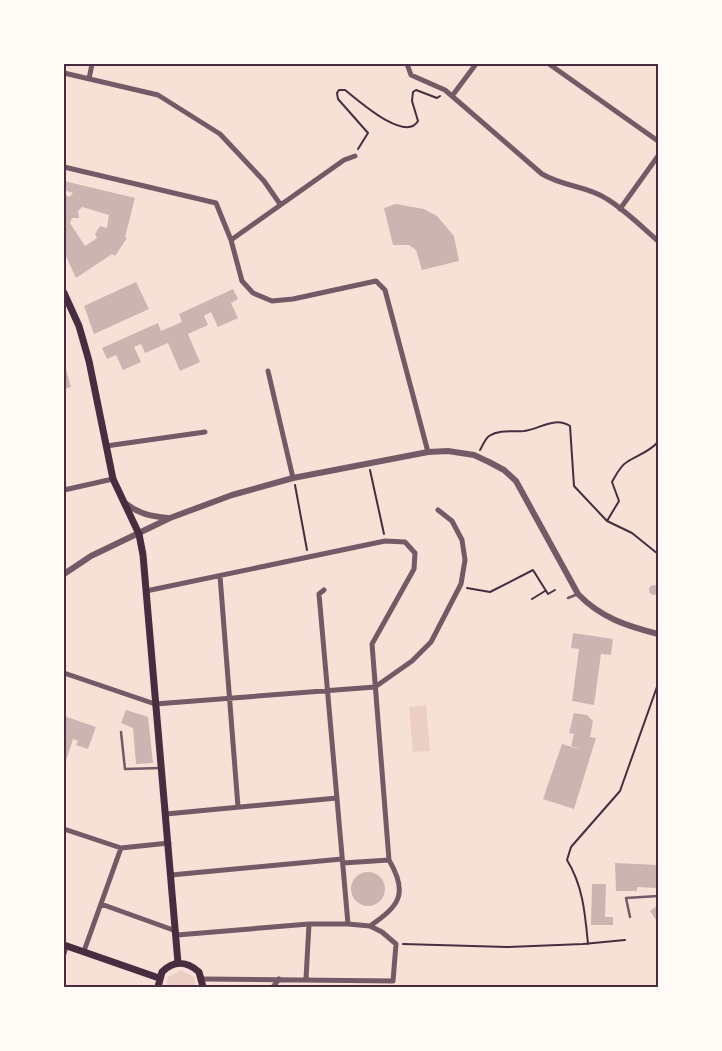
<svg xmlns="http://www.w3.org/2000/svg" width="722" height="1051" font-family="Poppins,sans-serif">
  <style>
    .green { fill: #ebcfc5 }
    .building { fill: #ccb4b1; fill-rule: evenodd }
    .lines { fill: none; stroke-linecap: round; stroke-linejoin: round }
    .path { stroke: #4a2c40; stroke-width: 2 }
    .service { stroke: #755966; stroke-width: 2.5 }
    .pedestrian { stroke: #755966; stroke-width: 4 }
    .minor { stroke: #755966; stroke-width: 5 }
    .tertiary { stroke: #755966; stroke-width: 6 }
    .secondary { stroke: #4a2c40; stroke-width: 7 }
    .neatline { fill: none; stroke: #4a2c40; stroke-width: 2 }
  </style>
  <rect width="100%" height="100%" fill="#f7e1d7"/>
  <!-- green -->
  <path class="green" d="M426 705 430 751 413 752 409 707Z
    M181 970 194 977 196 987H166L168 977Z"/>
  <!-- building -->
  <path class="building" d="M64 181 135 198 125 237 127 238 115 256 112 254 76 278 64 252V194L69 197 73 193 64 190ZM82 207 109 215 107 228 100 226 95 234 97 238 85 246 70 223 72 218H79L78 211Z
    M396 204 424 209 437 216 454 236 459 261 422 270 416 250 409 245H393L384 208Z
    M136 282 149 309 94 334 84 306Z
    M233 289 238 299 231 303 238 318 218 327 211 312 204 316 208 325 188 334 200 362 180 371 168 343 145 353 141 344 134 347 141 362 123 370 116 355 107 359 102 348 158 323 161 331 182 322 179 314Z
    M64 362 71 387 64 389Z
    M649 590a5 5 0 1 1 10 0a5 5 0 1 1-10 0Z
    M573 633 613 639 611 655 601 654 594 705 572 701 579 649 571 648Z
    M126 710 148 717 153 763 136 764 133 728 121 723Z
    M574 713 587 715 593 721 590 737 596 738 574 809 543 799 562 744 582 750 571 746 574 734 569 733Z
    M64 716 96 727 88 749 76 745 78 741 73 739 64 767Z
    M615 863 658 865V885L656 888 637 887V891H616Z
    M351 889a17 17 0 1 1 34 0a17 17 0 1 1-34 0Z
    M592 884H606L605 917H613V925H591Z
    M658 905V923L650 911Z"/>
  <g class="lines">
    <!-- path -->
    <path class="path" d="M358 149 368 133 338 99 337 93 339 90H345C358 100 405 143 418 121L412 101 413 92 416 90 437 98 440 96
      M480 450C483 445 485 439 489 436 500 429 512 432 524 431 540 429 555 416 570 426L574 486 607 521 632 533 658 554
      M370 470 384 534
      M295 485 307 550
      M607 521 619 501 612 482C616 475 620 466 627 462 638 455 649 452 658 442
      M467 588 490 592 533 570 548 594 555 590
      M532 599 545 591
      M403 944 507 947 583 944 625 940
      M588 944C585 913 583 886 567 860L571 847 620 791 658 684"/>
    <!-- service -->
    <path class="service" d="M568 598 578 594
      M121 732 125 769 160 768
      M630 917 626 898 658 896"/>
    <!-- pedestrian -->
    <path class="pedestrian" d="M64 955 67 946"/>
    <!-- minor -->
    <path class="minor" d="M407 64 411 75 445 90 542 174C564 187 588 186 607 199 625 210 642 227 658 241
      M549 64 658 141
      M64 73 158 95 220 134 264 181 280 204
      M89 79 92 64
      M452 96 476 64
      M64 167 216 203 231 240 242 281 253 293 272 301 293 299 376 281 385 290 428 452
      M620 209 658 156
      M231 240 344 160 355 156
      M268 371 293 478
      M106 446 205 432
      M64 490 113 479
      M220 576 238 807
      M324 590 319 594 348 924
      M146 591 385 541 405 542 415 553 414 569 372 644 389 860C409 894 399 906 370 926
      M64 673 155 704 375 687 412 661 431 642 461 584 465 560 462 540 452 521 438 510
      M166 814 337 798
      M64 829 121 848 169 843
      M343 863 389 860
      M171 875 342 859
      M101 904 176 931
      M177 935 309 924H348L370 926 382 932 396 944 393 981 203 979
      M84 951 121 848
      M306 979 309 924
      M273 987 279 979"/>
    <!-- tertiary -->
    <path class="tertiary" d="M125 503C139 514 150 516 168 518
      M64 574 91 556 170 518 232 495 293 478 428 452 448 451 474 455 489 462 504 470 516 481 578 594C601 618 627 626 658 634"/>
    <!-- secondary -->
    <path class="secondary" d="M64 293 79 326 89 361 113 479 139 534 143 555 178 963
      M64 945 159 978
      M158 987 162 972C174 960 187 961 199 972L203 987"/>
  </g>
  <!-- border -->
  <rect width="722" height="1051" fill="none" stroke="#fffaf5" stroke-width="130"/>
  <rect x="65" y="65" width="592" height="921" class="neatline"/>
</svg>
